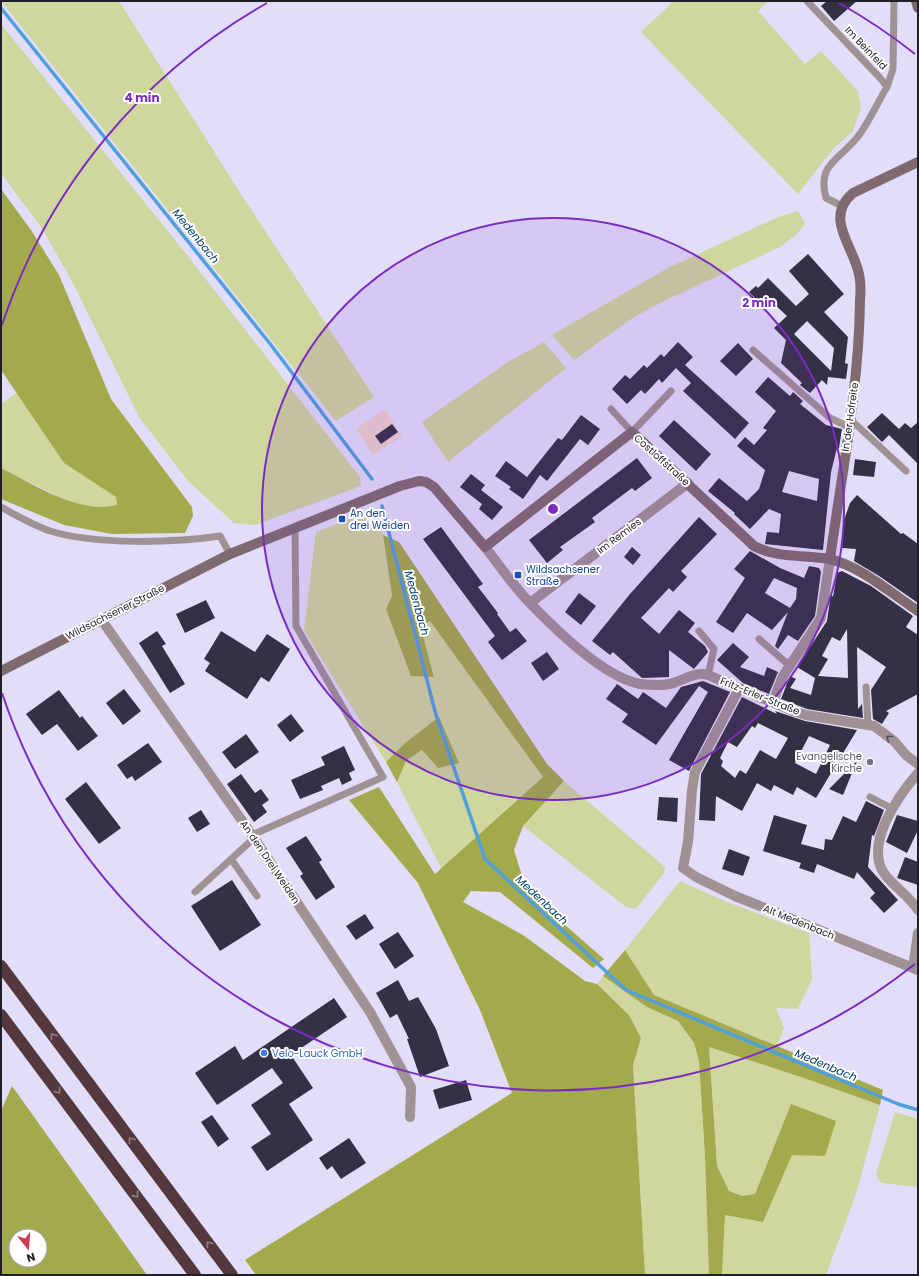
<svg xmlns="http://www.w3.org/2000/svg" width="919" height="1276" font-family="Poppins,sans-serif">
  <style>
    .industrial { fill: #ecd1cf }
    .green { fill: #cfd69e }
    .forest { fill: #a2aa4b; fill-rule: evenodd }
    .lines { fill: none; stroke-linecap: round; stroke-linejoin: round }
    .stream { stroke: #50a0dd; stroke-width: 3.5 }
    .building { fill: #343146; fill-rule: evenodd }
    .lane { stroke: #a09194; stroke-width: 7 }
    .street { stroke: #a09194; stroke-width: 10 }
    .secondary { stroke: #7f6b6f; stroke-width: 10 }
    .highway { stroke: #53393e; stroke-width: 12 }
    .oneway { stroke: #534d54 }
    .oneway2 { stroke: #8f7e82 }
    .ring { fill: none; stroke: #7b2cbf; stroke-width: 2 }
    .transit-dot { fill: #1a4fb4; stroke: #fff; stroke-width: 1.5 }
    .worship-dot { fill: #6b7280; stroke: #fff; stroke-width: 1.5 }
    .shop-dot { fill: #3f7fe0; stroke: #fff; stroke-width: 1.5 }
    .labels { text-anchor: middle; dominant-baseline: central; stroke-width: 4; stroke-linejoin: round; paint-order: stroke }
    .street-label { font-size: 10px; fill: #201f29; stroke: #fff }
    .transit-label { font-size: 10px; fill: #164399; stroke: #fff; text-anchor: start }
    .worship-label { font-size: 10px; fill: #5b616d; stroke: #fff; text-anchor: end }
    .shop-label { font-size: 10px; fill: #366cbe; stroke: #fff; text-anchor: start }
    .water-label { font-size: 11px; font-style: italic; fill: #004068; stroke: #fff }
    .centre { fill: #7b2cbf; stroke: #fff; stroke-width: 2 }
    .ring-label { font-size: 12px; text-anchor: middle; font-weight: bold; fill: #7b2cbf; stroke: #fff; stroke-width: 4; stroke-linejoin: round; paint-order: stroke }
  </style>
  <rect width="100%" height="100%" fill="#e2defa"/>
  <!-- industrial -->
  <path class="industrial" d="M385 409 402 436 373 455 356 429Z"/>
  <!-- green -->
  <path class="green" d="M1 1H119L237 188 374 397 336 421Z
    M674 1H768L758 11 805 64 821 51 858 91 861 108 853 131 833 149 798 194 641 32Z
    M1 24 183 250 360 477 361 486 255 525 234 523 188 481 139 417 73 283 43 230 1 173Z
    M798 211 805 224 796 235 780 247 666 300 634 317 574 360 552 335 668 268 778 217Z
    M544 342 566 368 448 462 422 422 508 362Z
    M17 393 64 463 116 497 117 506 100 509 72 503 1 468V404Z
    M370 511 383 535 392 596 434 677 419 625 430 620 543 777 442 870 397 782 406 761 423 750 440 717 405 743 386 762 304 631 316 532Z
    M564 781 665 867 664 873 636 909 626 907 523 826Z
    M680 881 722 900 809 933 812 979 798 1009 776 1008 784 1028 777 1046 654 995 625 950Z
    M603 976 647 1007 678 1021 694 1043 699 1061 705 1156 709 1275H645L633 1065 641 1038 629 1015 597 984Z
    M709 1047 801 1077 880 1105 856 1194 826 1275H722L725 1215 763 1222 792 1155 791 1104 755 1194 742 1196 729 1191 717 1166Z
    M895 1112 918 1119V1187L881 1183 876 1174Z"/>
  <!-- forest -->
  <path class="forest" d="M1 189 31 230 59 275 111 399 192 507 193 516 185 533 112 534 64 525 1 499V468C34 484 79 515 117 505L116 497 64 463 1 370Z
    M383 535 399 542 547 764 564 781 523 826 514 850 527 892 604 959 593 968 500 892 471 891 463 902 523 935 585 981 597 984 629 1015 641 1038 633 1065 645 1275H256L245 1260 512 1093 480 1010 418 883 349 800 379 787 435 874 543 777 430 621 420 625 434 677 411 676 386 609 392 596Z
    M439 717 459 763 438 768 422 750 406 761 397 782 386 762 405 743Z
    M625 950 654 995 883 1090 880 1105 801 1077 709 1047 717 1166 729 1191 742 1196 755 1194 791 1104 836 1121 825 1156 792 1155 763 1222 725 1215 722 1275H709L705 1156 699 1061 694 1043 678 1021 647 1007 603 976Z
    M12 1086 147 1275H1V1111ZM16 1236H40V1260H16Z"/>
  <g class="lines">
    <!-- stream -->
    <path class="stream" d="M1 8 271 345 372 479
      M382 506 436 715 485 859 626 990 898 1104 918 1110"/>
  </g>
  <!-- building -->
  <path class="building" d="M827 1H857L834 21 821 6Z
    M808 254 844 294 824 312 848 337 845 363 848 364 846 379 828 377 827 385 822 380 810 393 800 385 802 383 781 363 786 340 774 328 787 316 772 302 765 308 749 292 756 286 758 288 768 278 796 306 809 294 789 271ZM807 321 834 348 831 371 794 334Z
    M678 342 693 357 685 365 749 423 735 439 683 391 691 383 676 368 662 383 659 379 645 394 641 390 627 404 612 389 625 375 630 379 644 365 647 368 661 354 664 357Z
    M738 343 753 359 736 376 720 361Z
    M768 377 790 396 793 392 803 401 800 404 826 425 842 429 839 448H837L831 472 823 550 765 544 767 532 779 533 781 514 769 509 750 529 734 514 735 513 708 491 719 478 747 501 759 489 765 470 737 446 745 437 754 445 767 430 763 428 776 411 755 392ZM789 471 819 479 817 501 782 492Z
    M882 413 899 429 905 423 911 428 918 422V464L889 435 882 442 867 427Z
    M581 415 600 429 588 445 580 439 547 481 540 475 523 499 509 489 511 487 495 476 506 461 527 477 558 438 562 440Z
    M674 420 711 454 696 471 659 436Z
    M392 424 398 432 381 444 375 436Z
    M637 458 652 478 635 491 632 488 592 518 595 522 560 547 563 550 547 563 529 540Z
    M855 459 876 462 874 477 853 475Z
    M471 474 485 485 481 490 503 507 492 520 479 509 482 504 460 487Z
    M857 495 901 534 903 533 918 544V603L879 576 854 561 856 549 842 548 844 520 850 503Z
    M699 517 717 534 681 571 687 577 673 592 669 588 641 618 659 634 679 610 695 623 688 632 705 646 708 652 694 669 669 650V677L642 678 613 652 610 655 592 641 630 594Z
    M441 527 483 584 478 587 498 613 497 614 510 632 516 628 527 641 502 660 488 642 495 636 423 539Z
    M632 547 641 555 633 565 624 557Z
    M750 551 780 568 804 578 809 566 819 568 821 572 815 616 798 641 788 635 778 649 775 646 788 612 772 630 747 613 733 633 716 622 745 578 734 569ZM774 578 797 588 796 599 790 608 765 593Z
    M842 571 871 586 913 616 906 627 918 635V694L886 711 889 713 882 724 873 719 871 690 886 667 857 647 858 709 862 704 863 718 807 709 781 699 790 676 796 679 790 688 811 695 815 678 797 667 827 621 831 593 833 597 837 573ZM847 629 848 678 818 676 828 659 822 656 832 637 840 641Z
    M579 593 596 606 581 625 565 612Z
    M206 600 215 618 185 633 176 614Z
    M157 631 166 644 162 646 185 684 170 693 139 643Z
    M221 631 255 652 267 634 290 649 269 682 261 677 247 699 205 671 210 663 204 659Z
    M733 643 749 657 740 667 764 676 767 667 778 672 769 694 743 683 717 660Z
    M547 652 559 669 543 681 531 663Z
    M703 681 730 692 689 771 669 760 708 692 699 686 656 745 622 722 628 714 606 699 617 684 638 699 643 692 666 708 681 687Z
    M124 689 141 711 123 725 106 703Z
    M59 690 80 718 82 716 98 736 78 751 57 724 42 735 26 714Z
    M742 697 777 714 775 711 805 721 857 730 816 798 797 787 793 795 774 785 771 791 757 783 742 811 716 796 715 821 699 820 701 774ZM758 723 788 738 776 759 760 750 746 774 740 770 735 778 721 766 723 761 720 758 728 742 737 747 752 726 755 728ZM809 736 830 745 816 774 795 763Z
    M291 714 304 731 290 742 277 725Z
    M246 734 259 752 235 769 222 752Z
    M148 743 162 762 135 781 132 776 127 779 117 765Z
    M344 746 355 770 349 773 352 780 342 785 339 778 321 786 323 790 300 799 291 780 325 765 321 757Z
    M857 761 843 795 829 789Z
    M241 774 255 793 261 789 269 800 262 805 267 812 254 822 227 784Z
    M86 782 121 828 99 844 65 799Z
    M659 797 678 798 677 822 657 820Z
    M866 801 884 810 874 836 872 835 868 867 898 900 884 913 870 898 875 893 857 872 854 879 817 864 814 873 799 868 801 863 763 851 774 815 807 825 801 844 824 850 825 839 832 840 843 816 856 822Z
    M201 810 210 824 197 832 188 818Z
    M897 815 918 821V830L907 853 886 842Z
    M306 836 322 860 319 862 335 887 316 900 300 876 303 874 286 848Z
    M729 849 750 857 743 876 722 869Z
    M905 857 918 862V885L897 878Z
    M232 880 261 925 220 951 191 906Z
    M365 914 374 928 356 940 346 926Z
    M398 932 414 956 395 969 379 944Z
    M398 980 409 1001 418 997 436 1029 449 1066 420 1077 407 1039H409L397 1014 390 1018 376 993Z
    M334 998 347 1017 291 1055 313 1088 289 1104 313 1140 267 1171 251 1147 271 1134 251 1105 283 1083 272 1068 217 1105 195 1073 235 1046 243 1060Z
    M466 1080 472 1100 439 1109 433 1090Z
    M212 1115 229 1139 218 1147 201 1122Z
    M349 1138 366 1163 341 1179 332 1166 327 1170 319 1158Z"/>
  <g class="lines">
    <!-- lane -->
    <path class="lane" d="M807 1 881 79 887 87C877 103 867 127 855 140 837 161 817 166 826 198L842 206
      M887 87 893 69 894 1
      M753 350 830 418 849 427
      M611 409 632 432 671 391
      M850 419 906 471
      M1 507C17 516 33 525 50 531 96 545 173 543 220 536L230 554
      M699 631 714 649 708 675
      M759 639 790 666
      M866 687 868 725
      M870 797 893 809
      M252 835 383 777 296 626 295 527
      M231 859 257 896
      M195 892 254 838"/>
    <!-- street -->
    <path class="street" d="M485 547C500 566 514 587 531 604 556 630 604 677 640 684 649 685 660 686 670 684 682 681 696 671 708 675L793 711 806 715 874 726 894 741 907 756 918 764
      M530 603 688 483
      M101 619 252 835 370 1012 411 1087 410 1117
      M739 689 695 772 692 790 688 842 683 868 696 877 735 896 918 970
      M773 702 783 676 821 618 830 559
      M918 773C898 796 862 847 886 876 896 888 910 897 918 910
      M913 968 918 933"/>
    <!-- secondary -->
    <path class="secondary" d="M916 1 918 8
      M830 559C842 473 859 387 860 300 861 289 861 278 857 267 849 241 826 216 853 193L918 162
      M1 671 230 554 400 486 419 481 426 482 434 487 485 547 632 432 754 546C776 558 804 555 829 559 859 565 892 594 918 611"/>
    <!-- highway -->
    <path class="highway" d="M1 966 232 1275
      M1 1015 195 1275"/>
  </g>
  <!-- one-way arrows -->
  <defs><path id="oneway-chevron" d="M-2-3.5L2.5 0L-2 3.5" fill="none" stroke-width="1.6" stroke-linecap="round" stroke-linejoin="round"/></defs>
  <use class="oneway" href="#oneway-chevron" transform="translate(889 738) rotate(-142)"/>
  <g class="oneway2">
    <use href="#oneway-chevron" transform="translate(53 1036) rotate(-127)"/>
    <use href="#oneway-chevron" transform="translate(58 1091) rotate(53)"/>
    <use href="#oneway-chevron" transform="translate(131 1140) rotate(-127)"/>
    <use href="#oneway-chevron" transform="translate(136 1195) rotate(53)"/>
    <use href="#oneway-chevron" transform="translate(209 1244) rotate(-127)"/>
  </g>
  <!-- distance rings -->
  <circle cx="553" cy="509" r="291" fill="#7b2cbf" fill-opacity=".12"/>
  <g class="ring">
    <circle cx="553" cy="509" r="291"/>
    <path d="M915 964A581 581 0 0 1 2 693M2 325A581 581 0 0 1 267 3M839 3A581 581 0 0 1 915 54"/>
  </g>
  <!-- markers -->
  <g class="transit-dot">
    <rect x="338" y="515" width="8" height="8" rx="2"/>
    <rect x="514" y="571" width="8" height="8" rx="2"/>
  </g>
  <circle class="worship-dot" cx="870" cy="762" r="4"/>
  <circle class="shop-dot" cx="264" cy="1053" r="4"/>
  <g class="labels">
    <!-- street labels -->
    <g class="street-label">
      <text transform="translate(866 48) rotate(46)">Im Beinfeld</text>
      <text transform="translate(850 417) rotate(-82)">In der Hofreite</text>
      <text transform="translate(662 460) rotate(42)">Costloffstraße</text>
      <text transform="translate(619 536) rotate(-37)">Im Remies</text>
      <text transform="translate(115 612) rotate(-27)">Wildsachsener Straße</text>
      <text transform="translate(760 696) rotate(22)">Fritz-Erler-Straße</text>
      <text transform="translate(270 862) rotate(56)">An den Drei Weiden</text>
      <text transform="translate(799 922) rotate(22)">Alt Medenbach</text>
    </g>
    <!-- transit labels -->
    <g class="transit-label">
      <text x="350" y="513">An den<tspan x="350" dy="12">drei Weiden</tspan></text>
      <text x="526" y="569">Wildsachsener<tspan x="526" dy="12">Straße</tspan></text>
    </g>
    <!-- worship labels -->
    <g class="worship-label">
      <text x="862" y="756">Evangelische<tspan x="862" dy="12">Kirche</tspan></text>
    </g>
    <!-- shop labels -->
    <g class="shop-label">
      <text x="272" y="1053">Velo-Lauck GmbH</text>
    </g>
    <!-- water labels -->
    <g class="water-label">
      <text transform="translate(196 236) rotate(51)">Medenbach</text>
      <text transform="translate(417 603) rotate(75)">Medenbach</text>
      <text transform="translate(542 900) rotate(43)">Medenbach</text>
      <text transform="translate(826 1065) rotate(23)">Medenbach</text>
    </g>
  </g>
  <circle cx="553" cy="509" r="6" class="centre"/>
  <g class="ring-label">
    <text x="142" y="102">4 min</text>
    <text x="759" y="307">2 min</text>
  </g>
  <!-- border -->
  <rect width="919" height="1276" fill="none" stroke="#201f29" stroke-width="4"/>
  <!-- north arrow -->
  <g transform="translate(28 1248) rotate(163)"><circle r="19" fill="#ffffff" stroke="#a6a5a9"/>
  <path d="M0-3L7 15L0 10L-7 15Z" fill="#cb3b54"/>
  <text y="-6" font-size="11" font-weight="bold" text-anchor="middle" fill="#201f29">N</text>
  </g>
</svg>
